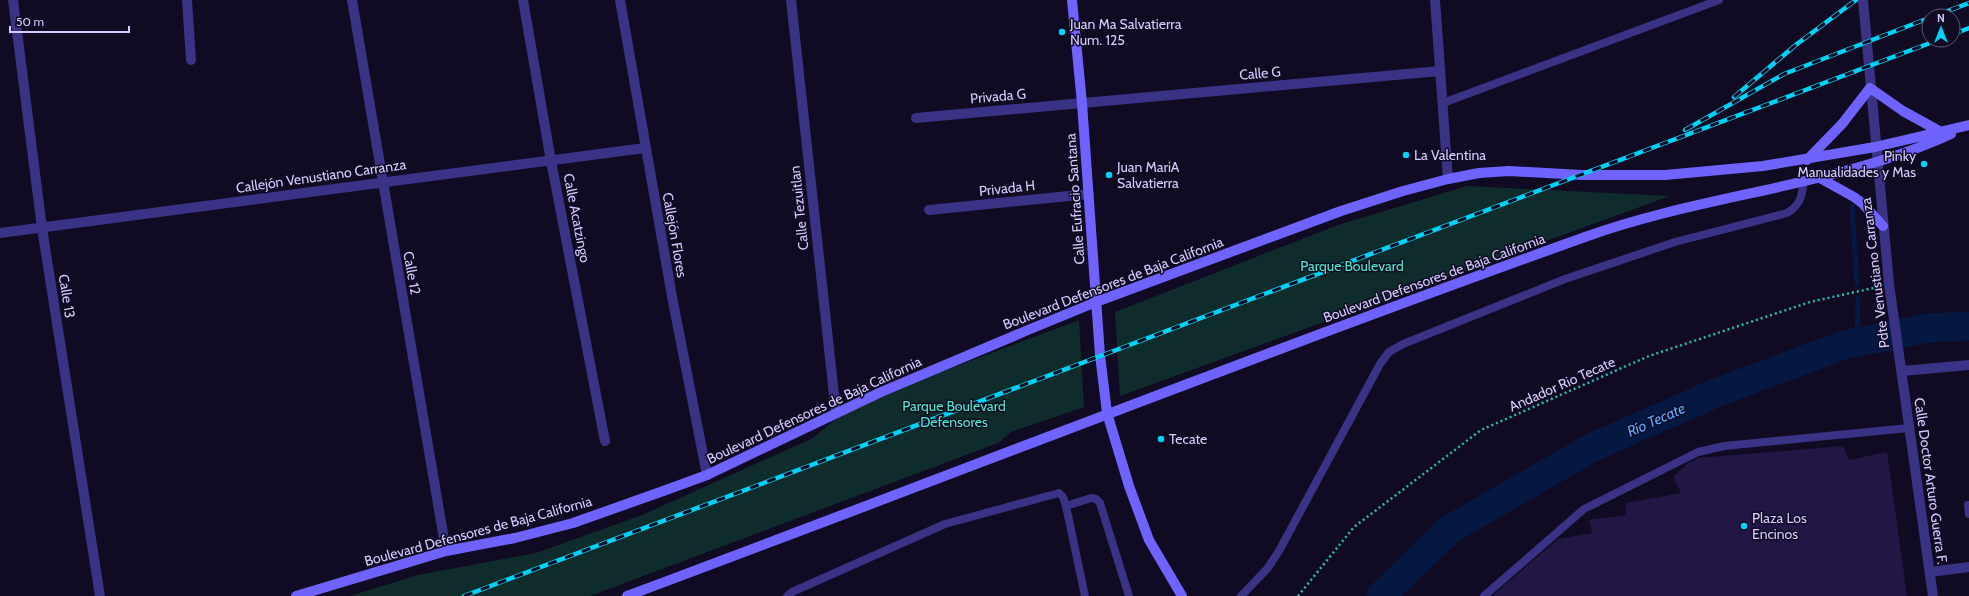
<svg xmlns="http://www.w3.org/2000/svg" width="1969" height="596" font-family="Cabin,sans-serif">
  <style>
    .green { fill: #0e2c2c }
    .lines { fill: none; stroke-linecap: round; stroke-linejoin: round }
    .stream { stroke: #051841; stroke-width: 5 }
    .river { stroke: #051841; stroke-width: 29 }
    .building { fill: #211644 }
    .path { stroke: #23bbb9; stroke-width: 2.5; stroke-dasharray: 2 3; stroke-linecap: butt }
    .service { stroke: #393285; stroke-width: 8 }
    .minor { stroke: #393285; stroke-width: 10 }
    .tertiary { stroke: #393285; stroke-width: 10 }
    .secondary { stroke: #6e63ff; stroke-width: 10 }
    .rail-casing { stroke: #00d2f7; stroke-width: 4.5 }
    .rail { stroke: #100b22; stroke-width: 3; stroke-dasharray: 9; stroke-linecap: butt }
    .poi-dot { fill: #00d2f7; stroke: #100b22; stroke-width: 1.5 }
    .labels { text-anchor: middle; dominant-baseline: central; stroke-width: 3; stroke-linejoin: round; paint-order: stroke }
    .poi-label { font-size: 14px; fill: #d4ccff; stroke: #100b22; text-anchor: start }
    .street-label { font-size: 14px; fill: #d4ccff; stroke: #100b22 }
    .park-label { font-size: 14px; fill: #4ee9c9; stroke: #100b22 }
    .water-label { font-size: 15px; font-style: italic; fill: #5aabff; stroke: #100b22 }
  </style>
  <rect width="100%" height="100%" fill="#100b22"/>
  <!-- green -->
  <path class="green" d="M1467 186 1670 196 1120 396 1115 312 1338 225Z
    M1079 320 1084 407 1011 432 998 443 590 596H350L418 575 536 553 642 515 813 438 853 405Z"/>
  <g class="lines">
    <!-- stream -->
    <path class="stream" d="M1852 206 1857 284
      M1857 342 1858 298"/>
    <!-- river -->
    <path class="river" d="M1381 596 1449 530 1591 448 1718 392 1844 345 1927 328 1969 326"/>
  </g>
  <!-- building -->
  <path class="building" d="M1843 446 1849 460 1887 452 1907 596H1492L1558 539 1592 533 1589 520 1626 515V503L1681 493 1673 477 1687 464 1698 458Z"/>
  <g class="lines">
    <!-- path -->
    <path class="path" d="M1298 596 1354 527 1481 430 1649 356 1810 302 1878 287"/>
    <!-- service -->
    <path class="service" d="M1443 103 1719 0
      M1968 505 1969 514
      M1066 506 1091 498 1096 499 1100 503 1129 596
      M787 596 792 592 945 524 1059 493 1063 497 1066 506 1085 596
      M1241 596 1267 569 1279 551 1380 364 1389 352 1403 344 1565 279 1675 242 1787 213C1801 205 1802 195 1804 180
      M1484 596 1584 509 1698 452 1724 446 1909 428"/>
    <!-- minor -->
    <path class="minor" d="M13 0 42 228 100 596
      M187 0 191 60
      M352 0 446 551
      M523 0 551 161 605 441
      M620 0 673 302 707 475
      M791 0 836 413
      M1435 0 1448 179
      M916 118 1440 71
      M929 210 1089 194
      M0 233 645 148
      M1902 371 1969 365
      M1930 572 1969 567"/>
    <!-- tertiary -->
    <path class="tertiary" d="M1863 0 1889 284 1933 596"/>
    <!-- secondary -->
    <path class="secondary" d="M1072 0 1082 103 1100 355 1107 413 1129 486 1149 540 1182 596
      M1807 160 1842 124 1870 88 1903 111 1941 132
      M1818 177 1854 197 1862 203 1883 226
      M296 596 446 551 515 538 573 523 666 490 707 475 881 392 1028 330 1096 302 1341 211 1403 191 1448 179 1479 173 1509 171 1582 175H1665L1763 166 1875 147 1969 125
      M627 596C946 477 1264 352 1585 237 1704 194 1835 187 1951 134"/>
    <defs>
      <path id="rail" d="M1934 16 1969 3
        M1953 34 1969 28
        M1734 97 1797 44 1856 0
        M1685 130 1784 74 1929 18
        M464 596 1938 40"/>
    </defs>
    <!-- rail casing -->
    <use href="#rail" class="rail-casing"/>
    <!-- rail -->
    <use href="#rail" class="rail"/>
  </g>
  <!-- markers -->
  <g class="poi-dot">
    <circle cx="1062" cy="32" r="4"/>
    <circle cx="1406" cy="155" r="4"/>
    <circle cx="1924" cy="164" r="4"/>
    <circle cx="1109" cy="175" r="4"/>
    <circle cx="1161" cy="439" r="4"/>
    <circle cx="1744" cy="526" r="4"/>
  </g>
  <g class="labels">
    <!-- poi labels -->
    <g class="poi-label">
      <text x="1070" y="24">Juan Ma Salvatierra<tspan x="1070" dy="16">Num. 125</tspan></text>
      <text x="1414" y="155">La Valentina</text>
      <text x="1916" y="156" text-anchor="end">Pinky<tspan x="1916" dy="16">Manualidades y Mas</tspan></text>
      <text x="1117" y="167">Juan MariA<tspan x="1117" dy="16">Salvatierra</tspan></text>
      <text x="1169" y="439">Tecate</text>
      <text x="1752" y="518">Plaza Los<tspan x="1752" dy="16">Encinos</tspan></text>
    </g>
    <!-- street labels -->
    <g class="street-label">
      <text transform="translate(1260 73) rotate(-5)">Calle G</text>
      <text transform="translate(998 96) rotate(-5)">Privada G</text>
      <text transform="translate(321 176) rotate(-8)">Callejón Venustiano Carranza</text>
      <text transform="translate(1007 188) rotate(-6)">Privada H</text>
      <text transform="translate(1075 199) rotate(-94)">Calle Eufracio Santana</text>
      <text transform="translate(799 208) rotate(-96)">Calle Tezuitlan</text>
      <text transform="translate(577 218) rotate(79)">Calle Acatzingo</text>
      <text transform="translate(675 235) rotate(80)">Callejón Flores</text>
      <text transform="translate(412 273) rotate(80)">Calle 12</text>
      <text transform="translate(1875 273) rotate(-97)">Pdte Venustiano Carranza</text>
      <text transform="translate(1434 278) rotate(-20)">Boulevard Defensores de Baja California</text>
      <text transform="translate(1113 283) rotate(-21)">Boulevard Defensores de Baja California</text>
      <text transform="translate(67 296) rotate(81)">Calle 13</text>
      <text transform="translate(1562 384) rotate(-24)">Andador Rio Tecate</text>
      <text transform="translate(814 410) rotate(-25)">Boulevard Defensores de Baja California</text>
      <text transform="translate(1931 481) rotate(82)">Calle Doctor Arturo Guerra F.</text>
      <text transform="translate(478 531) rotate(-15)">Boulevard Defensores de Baja California</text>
    </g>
    <!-- park labels -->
    <g class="park-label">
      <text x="1352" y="266">Parque Boulevard</text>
      <text x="954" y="406">Parque Boulevard<tspan x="954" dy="16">Defensores</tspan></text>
    </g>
    <!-- water labels -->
    <g class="water-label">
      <text transform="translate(1656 420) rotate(-24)">Río Tecate</text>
    </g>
  </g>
  <!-- north arrow -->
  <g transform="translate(1941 28)"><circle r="19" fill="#100b22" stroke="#5e587a"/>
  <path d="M0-3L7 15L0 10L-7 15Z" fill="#00d2f7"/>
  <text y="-6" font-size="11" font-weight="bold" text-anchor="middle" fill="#d4ccff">N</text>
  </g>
  <!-- scale -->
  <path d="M10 26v6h119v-6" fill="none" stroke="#d4ccff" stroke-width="2"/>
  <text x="16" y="26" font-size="12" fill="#d4ccff" stroke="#100b22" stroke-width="3" paint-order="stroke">50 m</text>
</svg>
